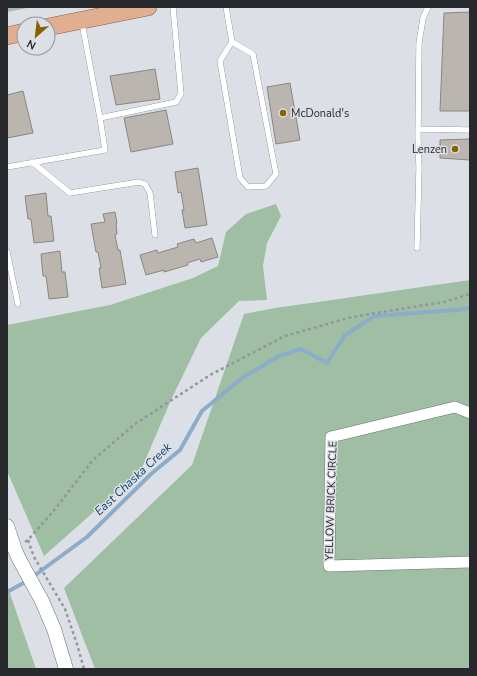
<svg xmlns="http://www.w3.org/2000/svg" width="477" height="676" font-family="'Nunito Sans',sans-serif">
  <style>
    .green { fill: #9fbea3 }
    .lines { fill: none; stroke-linecap: round; stroke-linejoin: round }
    .stream { stroke: #8cacc9; stroke-width: 4 }
    .building { fill: #bab5af; stroke: #8a8680 }
    .service-casing { stroke: #6e7177; stroke-width: 6 }
    .minor-casing { stroke: #6e7177; stroke-width: 12 }
    .tertiary-casing { stroke: #6e7177; stroke-width: 15 }
    .primary-casing { stroke: #925d3f; stroke-width: 18 }
    .path { stroke: #93969b; stroke-width: 2.5; stroke-dasharray: 3 3; stroke-linecap: butt }
    .service { stroke: #fff; stroke-width: 5.5 }
    .minor { stroke: #fff; stroke-width: 11 }
    .tertiary { stroke: #fff; stroke-width: 14 }
    .primary { stroke: #e0af92; stroke-width: 17 }
    .poi-dot { fill: #886200; stroke: #dce0e6; stroke-width: 1.5 }
    .labels { text-anchor: middle; dominant-baseline: central; stroke-width: 3; stroke-linejoin: round; paint-order: stroke }
    .poi-label { font-size: 11px; fill: #28292c; stroke: #dce0e6; text-anchor: start }
    .street-label { font-size: 11px; fill: #28292c; stroke: #dce0e6 }
    .water-label { font-size: 12px; font-style: italic; fill: #0e4269; stroke: #dce0e6 }
  </style>
  <rect width="100%" height="100%" fill="#dce0e6"/>
  <!-- green -->
  <path class="green" d="M7 7H32L7 12Z
    M276 204 281 216 267 243 263 266 267 300 239 301 201 338 171 400 141 470 44 556 7 471V325L110 305 193 278 218 266 226 232 246 214Z
    M470 280V669H95L64 588 192 465 244 314 275 308 318 302Z
    M7 585 36 669H7Z"/>
  <g class="lines">
    <!-- stream -->
    <path class="stream" d="M7 592 27 581 87 537 151 474 180 450 202 411 242 378 279 356 301 349 327 363 345 335 375 316 456 310 470 308"/>
  </g>
  <!-- building -->
  <path class="building" d="M470 12V111H440L444 13Z
    M155 69 160 99 116 105 110 76Z
    M290 83 300 140 276 144 267 87Z
    M23 91 33 133 7 138V95Z
    M166 110 173 144 131 152 124 118Z
    M470 139V160L440 158V140Z
    M198 168 207 225 185 228 182 210H184L181 192 178 193 175 172Z
    M46 193 48 216H51L54 241 34 243 31 219H28L25 196Z
    M115 212 117 223H116L117 234 115 235 118 250H120L126 284 102 288 99 268H101L98 252H96L91 224 105 222 103 214Z
    M212 238 218 257 201 262 200 259 187 263 188 265 164 272V270L146 275 140 255 157 250 158 253 178 247 177 244 194 239 196 243Z
    M60 251 62 272H65L68 297 49 299 46 276H43L41 254Z"/>
  <g class="lines">
    <defs>
      <path id="service" d="M226 7 232 42 253 54 276 174 266 186 248 187 240 178 220 61 228 48 232 42
        M100 118 176 102 181 94 173 7
        M418 129 470 130
        M32 162 70 193 139 182 145 184 150 193 155 235
        M7 167 105 150 100 118 82 23
        M417 248 419 168 418 137 419 43 423 18 428 7
        M7 252 18 304"/>
      <path id="minor" d="M470 413 455 407 331 437 329 566 470 562"/>
      <path id="tertiary" d="M7 526 15 550 19 559 42 601 54 629 66 669"/>
      <path id="primary" d="M48 27 148 7
        M7 36 24 32"/>
    </defs>
    <!-- service casing -->
    <use href="#service" class="service-casing"/>
    <!-- minor casing -->
    <use href="#minor" class="minor-casing"/>
    <!-- tertiary casing -->
    <use href="#tertiary" class="tertiary-casing"/>
    <!-- primary casing -->
    <use href="#primary" class="primary-casing"/>
    <!-- path -->
    <path class="path" d="M28 540 34 557 65 609 77 644 84 669
      M25 542 28 540 56 508 93 460 135 424 210 375 285 336 352 317 444 302 470 294"/>
    <!-- service -->
    <use href="#service" class="service"/>
    <!-- minor -->
    <use href="#minor" class="minor"/>
    <!-- tertiary -->
    <use href="#tertiary" class="tertiary"/>
    <!-- primary -->
    <use href="#primary" class="primary"/>
  </g>
  <!-- markers -->
  <g class="poi-dot">
    <circle cx="283" cy="113" r="4"/>
    <circle cx="455" cy="149" r="4"/>
  </g>
  <g class="labels">
    <!-- poi labels -->
    <g class="poi-label">
      <text x="291" y="113">McDonald's</text>
      <text x="447" y="149" text-anchor="end">Lenzen</text>
    </g>
    <!-- street labels -->
    <g class="street-label">
      <text transform="translate(331 501) rotate(-88)">YELLOW BRICK CIRCLE</text>
    </g>
    <!-- water labels -->
    <g class="water-label">
      <text transform="translate(133 479) rotate(-43)">East Chaska Creek</text>
    </g>
  </g>
  <!-- border -->
  <rect width="477" height="676" fill="none" stroke="#28292c" stroke-width="16"/>
  <!-- north arrow -->
  <g transform="translate(36 36) rotate(208)"><circle r="19" fill="#dce0e6" stroke="#94979c"/>
  <path d="M0-3L7 15L0 10L-7 15Z" fill="#886200"/>
  <text y="-6" font-size="11" font-weight="bold" text-anchor="middle" fill="#28292c">N</text>
  </g>
</svg>
